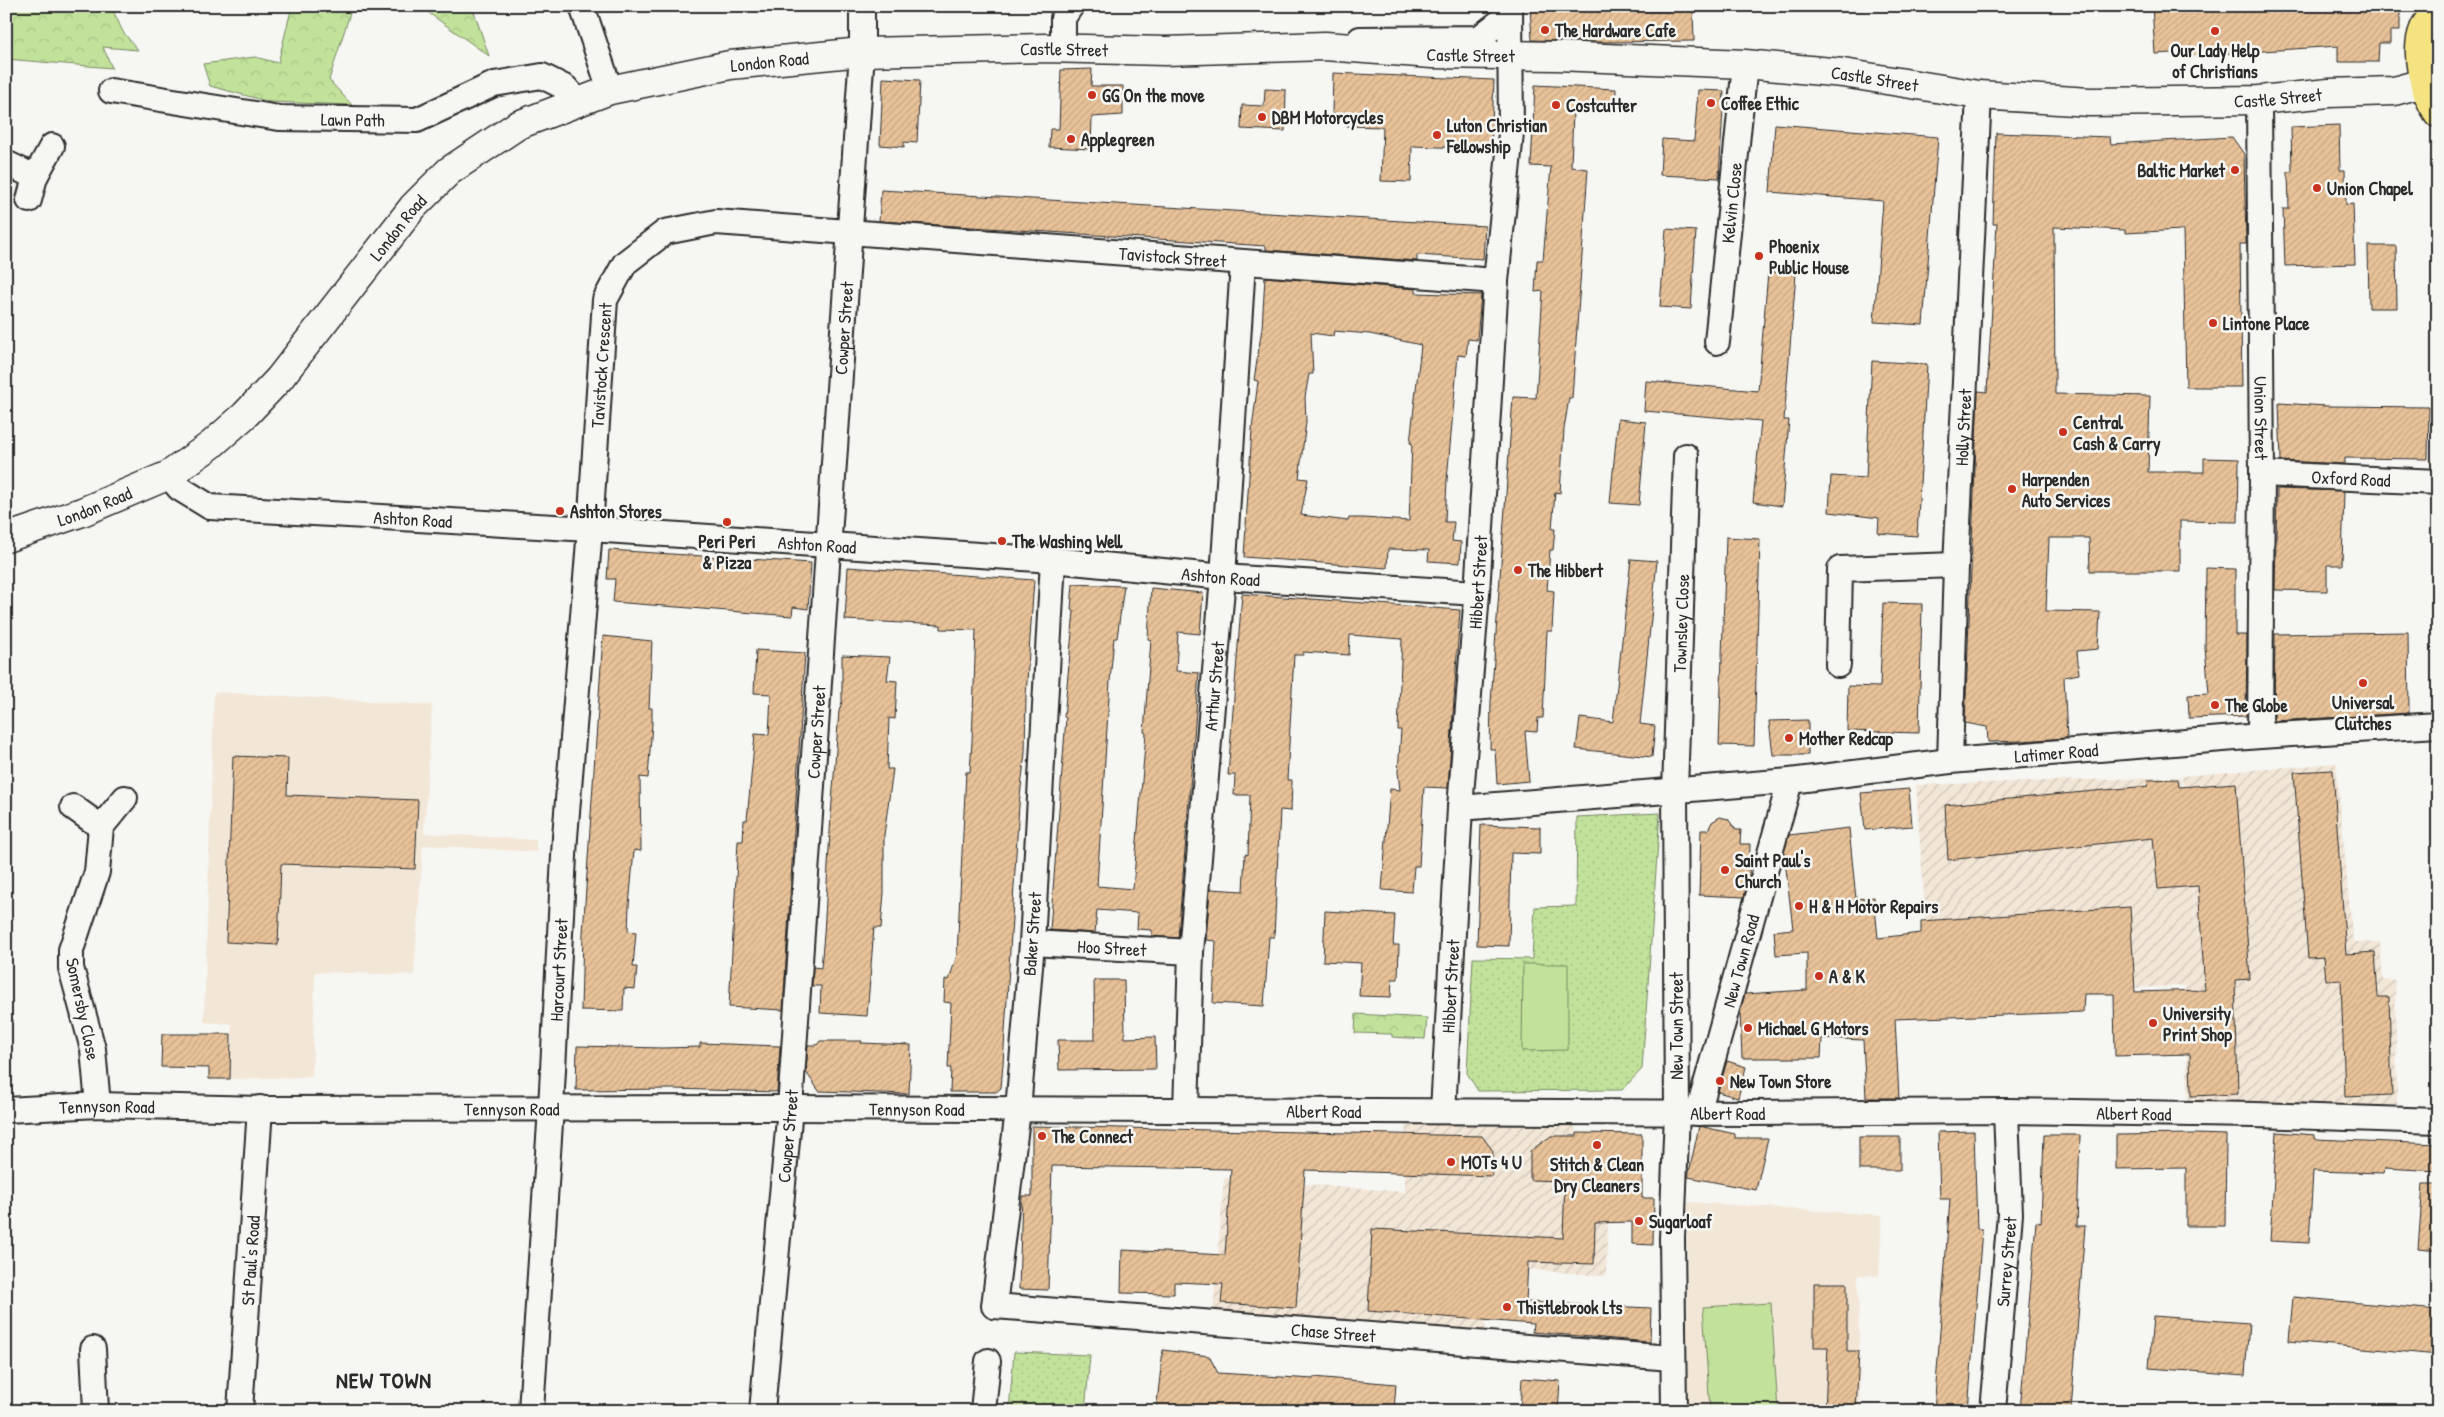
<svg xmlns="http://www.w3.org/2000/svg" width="2444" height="1417" font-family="'Patrick Hand',sans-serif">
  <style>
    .built { fill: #f2e6d7 }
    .industrial { fill: url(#industrial-furrows) }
    .grass { fill: url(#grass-dots); stroke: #768663 }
    .forest { fill: url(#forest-crowns); stroke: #768663 }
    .park { fill: #c2e29b; stroke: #768663 }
    .building { fill: url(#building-hatch); stroke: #2b2b2b; fill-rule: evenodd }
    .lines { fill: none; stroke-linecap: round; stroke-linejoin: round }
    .minor-casing { stroke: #2b2b2b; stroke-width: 28 }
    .tertiary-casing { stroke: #2b2b2b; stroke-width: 31 }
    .trunk-casing { stroke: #2b2b2b; stroke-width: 31 }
    .minor { stroke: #f6f6f2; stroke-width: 24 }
    .tertiary { stroke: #f6f6f2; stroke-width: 28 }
    .trunk { stroke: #f5e382; stroke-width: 28 }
    .poi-dot { fill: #c8321e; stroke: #f6f6f2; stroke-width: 2 }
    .labels { text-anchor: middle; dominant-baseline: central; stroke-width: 5; stroke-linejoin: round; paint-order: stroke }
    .poi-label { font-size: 18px; font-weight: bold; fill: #2b2b2b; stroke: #f6f6f2; text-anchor: start }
    .street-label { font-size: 18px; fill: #2b2b2b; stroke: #f6f6f2 }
    .district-label { font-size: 22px; font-weight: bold; letter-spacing: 1px; fill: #2b2b2b; stroke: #f6f6f2 }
  </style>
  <defs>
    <pattern id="industrial-furrows" width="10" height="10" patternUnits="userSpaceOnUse" patternTransform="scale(1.25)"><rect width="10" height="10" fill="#f2e6d7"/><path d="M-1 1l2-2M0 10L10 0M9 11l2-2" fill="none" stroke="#d0c5b9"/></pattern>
    <pattern id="grass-dots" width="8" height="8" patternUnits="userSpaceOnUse" patternTransform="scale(1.25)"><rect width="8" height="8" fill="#c2e29b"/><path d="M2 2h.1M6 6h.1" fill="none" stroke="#a7c286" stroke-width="1.8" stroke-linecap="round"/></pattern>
    <pattern id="forest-crowns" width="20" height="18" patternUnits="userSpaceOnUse" patternTransform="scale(1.25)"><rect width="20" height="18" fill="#c2e29b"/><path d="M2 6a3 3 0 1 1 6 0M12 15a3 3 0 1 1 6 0" fill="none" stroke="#a7c286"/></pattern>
    <pattern id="building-hatch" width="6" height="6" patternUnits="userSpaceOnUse" patternTransform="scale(1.25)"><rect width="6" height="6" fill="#e8c299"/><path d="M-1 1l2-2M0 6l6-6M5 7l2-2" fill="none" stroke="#c7a784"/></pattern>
  </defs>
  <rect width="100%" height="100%" fill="#f6f6f2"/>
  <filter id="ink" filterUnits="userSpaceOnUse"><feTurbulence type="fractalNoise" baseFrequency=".02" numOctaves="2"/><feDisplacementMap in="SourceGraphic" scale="10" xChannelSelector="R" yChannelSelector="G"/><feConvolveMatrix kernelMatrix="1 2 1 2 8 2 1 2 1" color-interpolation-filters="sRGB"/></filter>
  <g filter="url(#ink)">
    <!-- built -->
    <path class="built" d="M214 692 432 705 424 833 536 840V852L423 845 414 975 315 972 312 1077 230 1079 232 1024 204 1022Z
      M1687 1202 1882 1215 1879 1276 1858 1275 1860 1411H1688Z"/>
    <!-- industrial -->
    <path class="industrial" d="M2336 763 2353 942H2380L2383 980 2395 981 2397 1105 2188 1104 2185 986 2195 985 2131 988 1930 987 1916 785 2180 777 2200 964 2182 776Z
      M1406 1122 1576 1125 1573 1186 1609 1187 1606 1276 1489 1266 1485 1331 1213 1312 1224 1178 1405 1192Z"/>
    <!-- grass -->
    <path class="grass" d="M1660 813 1642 1069 1622 1090 1478 1091 1467 1073 1473 958 1532 959 1535 907 1576 906 1577 817Z
      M1014 1352 1090 1355 1085 1411H1009Z"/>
    <!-- forest -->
    <path class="forest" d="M6 6H111L123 32 138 50 103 47 112 68 6 59Z
      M292 6H361L350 13 329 80 352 105 270 102 210 86 203 64 255 57 278 63Z
      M419 6H472L489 56Z
      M1356 1014 1427 1018 1425 1039 1392 1037V1034L1355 1033Z"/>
    <!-- park -->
    <path class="park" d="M1523 964H1568V1050L1522 1051Z
      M1771 1303 1778 1411H1710L1703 1307Z"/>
    <!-- building -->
    <path class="building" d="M1530 6H1599V12L1693 11 1694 41 1598 42 1532 40Z
      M2152 6H2400V31H2390V43H2379L2378 62H2338V46L2174 57 2173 53 2155 54Z
      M1092 69 1091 86H1123V115L1092 117 1091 149 1049 147 1050 129H1059L1061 70Z
      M1333 73 1494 80 1491 149 1412 146 1411 182 1381 181 1383 127 1347 126V114H1332Z
      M883 78 920 80 917 143 904 142V147L880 145Z
      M1535 85 1616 89 1615 112 1573 111 1571 167 1588 169 1572 398H1569L1564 429 1560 493 1555 492 1552 529H1555L1553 550H1550L1547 590 1554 591 1552 631H1547L1543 718H1538L1537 732 1525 731 1529 781 1497 784 1495 749H1490L1491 702 1513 397 1536 398 1543 291 1535 292 1537 260H1543L1551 167 1531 166Z
      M1265 89 1286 90 1285 131 1241 129 1242 105 1264 106Z
      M1698 90 1724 91 1719 178 1660 175 1662 139 1694 141Z
      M1775 124 1938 137 1923 325 1874 322 1883 201 1770 192Z
      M2339 125 2340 170H2345L2346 205 2353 204 2355 264 2285 266 2283 209H2289L2288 172H2292L2291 127Z
      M1996 133 2110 137 2111 144 2232 137 2244 154 2246 244H2240L2242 387H2186L2183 230 2125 233V230L2054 227 2055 394 2150 396 2148 472H2204V458L2239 459 2238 522 2180 521V571H2090L2089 538H2049L2046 611 2100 612 2098 649 2077 651 2079 674 2064 677 2067 738 2021 741 1988 742 1987 727 1965 723 1978 391 1987 392 1997 224H1993Z
      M881 190 1485 226 1483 259 1417 255V261L1266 250V246L879 221Z
      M1666 229 1696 231 1691 309 1660 307Z
      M2368 246H2396L2397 308H2369Z
      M1768 272 1796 274 1784 420H1789L1782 506 1753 502 1761 421 1644 411 1646 381 1758 391Z
      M1265 277 1416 289V293L1481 295 1477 340 1468 339 1466 356 1458 355 1447 480 1445 522H1454L1452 541 1461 542 1460 563 1428 561 1429 550 1388 549 1387 568 1244 557 1252 429 1258 381 1254 380 1262 328ZM1334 331 1370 334 1421 345 1410 443H1412L1409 521 1363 518H1349L1348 521 1301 515 1308 479 1299 478 1306 422 1305 397 1309 374H1313L1311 333 1333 336Z
      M1872 361 1927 364 1917 536 1878 533 1879 518 1829 512 1831 476 1866 478Z
      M2279 403 2327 406 2429 407 2428 459 2345 458V464L2281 461Z
      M1618 419 1646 422 1639 505 1610 503Z
      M2277 489 2344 491 2342 565H2327V591L2275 590Z
      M1726 537 1760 539 1754 746 1719 745Z
      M609 550 811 563 808 609 793 607 792 616 613 602 615 579H607Z
      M1631 559 1657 561 1640 724 1655 726 1652 757 1576 749 1580 718 1613 722Z
      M848 567 1034 580 1026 696 1025 753 1019 805 1003 1064 1001 1088 996 1092H950L951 1068H948L951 1003 944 1002 945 979 949 980 957 955 966 772H970L972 742 976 630 941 629V625L845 620Z
      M2206 568 2235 569V635H2247L2246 716 2189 718 2188 695 2209 694 2205 647Z
      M1073 584 1124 586 1117 638H1114L1110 681 1097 886 1133 889 1146 733 1144 732 1151 640 1148 639 1151 588 1203 593 1200 634 1178 632 1176 671 1199 673 1178 938 1152 936V930L1137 929 1138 913 1097 910 1095 933 1050 930 1066 718 1064 717 1074 611 1071 610Z
      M1242 594 1460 610 1448 788 1424 787 1419 866H1414L1412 892 1382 890 1390 789 1400 790 1398 772 1401 730H1398L1402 639 1350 635 1349 655 1303 652V655H1294L1287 780H1292L1291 811 1280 810 1274 937H1269L1264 1006 1213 1003 1216 941 1206 940 1210 889 1243 891 1245 854 1248 855 1250 795H1234L1235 775H1228Z
      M1883 603 1922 604 1919 733 1847 731 1848 686 1880 687Z
      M2408 632 2409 713 2274 721 2275 634Z
      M603 636 652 641 649 708H652V723L648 778 640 777 641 851 634 850 629 906 628 931 636 932 633 967H637L635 989 624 988 623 1011 581 1010 583 933Z
      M756 650 805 653 783 1010 729 1007 738 841H743L744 820H747L755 734 769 735 771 694 754 693Z
      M842 655 890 657 887 680 897 681 895 719 889 718 887 769H893L884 835V893L881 928H874L867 1016 820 1013 821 986H812L813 967 821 968 824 934 831 815 839 711 842 702Z
      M1808 720V755H1773L1769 721Z
      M233 756 288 758 287 795 418 800 415 869 281 864 278 945 226 942Z
      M2333 770 2346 954 2375 952 2378 997H2389L2392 1095 2345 1097 2341 980 2326 981 2324 957 2308 958 2294 772Z
      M2178 779 2179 787 2236 783 2250 979 2235 980 2238 1094 2191 1096 2190 1054 2115 1056 2114 994H2084L2083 1012 1895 1019 1899 1098H1866L1863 1040 1822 1038 1821 1058H1742L1740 1011 1745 994 1807 990V953L1776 955 1774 931 1793 929 1784 852 1789 835 1849 828 1856 899 1874 897 1878 938 1921 933V921L2130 907 2135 992 2205 990 2198 886 2158 889 2153 838 1948 860 1945 805 2148 786 2147 780Z
      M1909 789 1912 826 1865 830 1861 793Z
      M1720 817 1728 819 1736 830H1741L1740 844H1750L1749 876 1744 897 1699 895 1701 830H1708L1712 822Z
      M1481 825 1540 827V854L1511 853 1509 946 1477 945Z
      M1325 911 1395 915 1393 945H1399L1398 979H1392L1391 997 1359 996 1361 963 1323 961Z
      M1094 980H1124L1125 1038 1155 1037 1156 1069 1059 1070 1058 1040H1095Z
      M162 1034H231L230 1079H209V1068L161 1067Z
      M820 1041H862L861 1043 911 1045 909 1094 819 1091 806 1072 808 1045H817Z
      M700 1043 780 1046 777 1092 674 1089 576 1090 577 1046 663 1048 700 1047Z
      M1727 1061 1746 1067 1738 1098 1718 1092Z
      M1032 1126 1482 1136 1493 1151 1492 1176 1305 1170 1296 1308 1221 1303 1223 1284 1174 1282V1294L1121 1293 1122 1250 1225 1255 1231 1169 1052 1166 1048 1290 1019 1289 1022 1196H1032Z
      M1699 1126 1735 1134V1138H1768L1756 1190 1688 1177Z
      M1974 1131 1977 1229H1982L1968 1411H1934L1950 1199H1940L1938 1132Z
      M2277 1132 2315 1135V1139L2438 1144V1171L2385 1168 2384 1173 2313 1171 2309 1243 2270 1241Z
      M1577 1133 1642 1134V1198H1654L1653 1245 1632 1244V1222L1595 1223 1594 1264 1528 1262 1526 1302 1651 1308 1650 1342 1532 1332 1533 1324 1368 1311 1372 1229 1563 1238 1565 1181 1530 1180V1151L1551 1136H1577Z
      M2195 1134 2226 1135 2225 1226H2186V1168L2116 1169V1135Z
      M2044 1135H2080L2077 1226H2085L2071 1411H2020L2036 1222 2041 1223Z
      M1859 1137H1900V1170H1859Z
      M2423 1184H2438V1251L2418 1249Z
      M1814 1283H1847V1351H1859L1856 1411H1825L1828 1347H1814Z
      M2293 1297 2438 1310V1355L2289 1341Z
      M2153 1316 2249 1323 2245 1375 2149 1368Z
      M1163 1350 1209 1356 1218 1373 1313 1379V1377L1396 1384 1394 1411H1156Z
      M1522 1378 1560 1381 1558 1411H1520Z"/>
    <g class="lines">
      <defs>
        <g id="minor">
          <path d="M582 6 610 90"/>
          <path d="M1360 39 1479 38 1510 14"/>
          <path d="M1063 49V18L1071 6"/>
          <path id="s1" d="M111 91 279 118 417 120 494 84 542 76 566 88 578 102"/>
          <path id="s2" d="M2259 100 2262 474 2260 736"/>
          <path d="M6 163 35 177 29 200"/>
          <path d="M35 177 52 146"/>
          <path id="s3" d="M1717 342 1745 64"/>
          <path id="s4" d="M2262 474 2438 482"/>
          <path id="s5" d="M169 475 179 488 210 507 590 529 1053 560 1223 577 1477 593"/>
          <path id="s6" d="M1053 560 1032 943 1018 1110 994 1306 1672 1358"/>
          <path d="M1838 665 1840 569 1956 565"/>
          <path id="s7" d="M1950 761 1956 565 1979 95"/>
          <path d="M73 807 101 827"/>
          <path id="s8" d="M1460 808 1790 781 1950 761 2260 736 2438 725"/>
          <path id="s9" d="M1032 943 1191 952"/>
          <path d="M98 1105 93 1049 71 968V950L97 872 101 827 125 798"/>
          <path id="s10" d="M6 1110 98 1105 267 1109 790 1108 1748 1113 2006 1111 2255 1115 2438 1121"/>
          <path id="s11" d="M1186 1110 1191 952 1223 577 1243 263"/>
          <path id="s12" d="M1443 1111 1460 808 1477 593 1496 281 1511 133 1510 6"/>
          <path id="s13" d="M1698 1113 1790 781"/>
          <path d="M93 1349 96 1411"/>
          <path id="s14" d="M240 1411 260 1108"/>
          <path id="s15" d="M531 1411 551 1108 565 837 590 529 605 300 625 263 665 232 716 222 1496 281"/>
          <path id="s16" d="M762 1411 790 1108 862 52V6"/>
          <path d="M983 1411 988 1361"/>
          <path id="s17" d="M1674 1411 1672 1238 1677 1112 1675 791 1686 456"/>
          <path id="s18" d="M1993 1411 2010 1214 2006 1111"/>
        </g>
        <g id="tertiary">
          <path id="s19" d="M6 538 82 512 169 475 211 445 245 415 279 379 413 207 449 171 518 125 610 90 730 65 862 52 1045 48 1165 51 1325 46 1432 54 1557 56 1745 64 1843 73 1979 95 2090 102 2259 100 2329 93 2394 91 2423 83"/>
        </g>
        <path id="trunk" d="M2438 10C2433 15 2426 23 2424 29 2414 53 2424 93 2438 113"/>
      </defs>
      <!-- minor casing -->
      <use href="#minor" class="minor-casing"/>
      <!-- tertiary casing -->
      <use href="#tertiary" class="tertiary-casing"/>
      <!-- trunk casing -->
      <use href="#trunk" class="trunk-casing"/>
      <!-- minor -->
      <use href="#minor" class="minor"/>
      <!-- tertiary -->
      <use href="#tertiary" class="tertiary"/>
      <!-- trunk -->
      <use href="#trunk" class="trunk"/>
    </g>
  </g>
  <!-- markers -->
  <g class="poi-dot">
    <circle cx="1545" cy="30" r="5"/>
    <circle cx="2215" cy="31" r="5"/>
    <circle cx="1092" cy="95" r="5"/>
    <circle cx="1711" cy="103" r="5"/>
    <circle cx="1556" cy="105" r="5"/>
    <circle cx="1262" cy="117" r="5"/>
    <circle cx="1437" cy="135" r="5"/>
    <circle cx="1071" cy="139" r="5"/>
    <circle cx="2235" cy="170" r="5"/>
    <circle cx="2317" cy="188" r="5"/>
    <circle cx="1759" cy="256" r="5"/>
    <circle cx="2213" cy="323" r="5"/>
    <circle cx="2063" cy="432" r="5"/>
    <circle cx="2012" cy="489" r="5"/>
    <circle cx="560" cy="511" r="5"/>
    <circle cx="727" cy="522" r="5"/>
    <circle cx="1002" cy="541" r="5"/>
    <circle cx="1518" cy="570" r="5"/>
    <circle cx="2363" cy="683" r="5"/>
    <circle cx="2215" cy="705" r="5"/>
    <circle cx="1789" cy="738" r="5"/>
    <circle cx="1725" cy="870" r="5"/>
    <circle cx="1799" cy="906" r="5"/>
    <circle cx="1819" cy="976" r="5"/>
    <circle cx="2153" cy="1023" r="5"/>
    <circle cx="1748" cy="1028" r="5"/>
    <circle cx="1720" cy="1081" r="5"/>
    <circle cx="1042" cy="1136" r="5"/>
    <circle cx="1597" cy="1145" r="5"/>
    <circle cx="1451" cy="1162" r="5"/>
    <circle cx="1639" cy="1221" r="5"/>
    <circle cx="1507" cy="1307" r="5"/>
  </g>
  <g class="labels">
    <!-- poi labels -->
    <g class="poi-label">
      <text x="1555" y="30">The Hardware Cafe</text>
      <text x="2215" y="50" text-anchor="middle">Our Lady Help<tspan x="2215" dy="21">of Christians</tspan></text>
      <text x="1102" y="95">GG On the move</text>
      <text x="1721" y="103">Coffee Ethic</text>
      <text x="1566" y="105">Costcutter</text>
      <text x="1272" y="117">DBM Motorcycles</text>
      <text x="1447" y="125">Luton Christian<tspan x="1447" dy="21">Fellowship</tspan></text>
      <text x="1081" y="139">Applegreen</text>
      <text x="2225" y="170" text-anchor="end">Baltic Market</text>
      <text x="2327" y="188">Union Chapel</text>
      <text x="1769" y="246">Phoenix<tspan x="1769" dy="21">Public House</tspan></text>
      <text x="2223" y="323">Lintone Place</text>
      <text x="2073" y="422">Central<tspan x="2073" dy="21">Cash &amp; Carry</tspan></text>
      <text x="2022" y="479">Harpenden<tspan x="2022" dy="21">Auto Services</tspan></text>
      <text x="570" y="511">Ashton Stores</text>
      <text x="727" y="541" text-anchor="middle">Peri Peri<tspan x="727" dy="21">&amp; Pizza</tspan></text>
      <text x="1012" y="541">The Washing Well</text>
      <text x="1528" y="570">The Hibbert</text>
      <text x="2363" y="702" text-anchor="middle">Universal<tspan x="2363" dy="21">Clutches</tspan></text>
      <text x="2225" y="705">The Globe</text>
      <text x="1799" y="738">Mother Redcap</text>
      <text x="1735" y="860">Saint Paul's<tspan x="1735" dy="21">Church</tspan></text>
      <text x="1809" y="906">H &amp; H Motor Repairs</text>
      <text x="1829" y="976">A &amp; K</text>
      <text x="2163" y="1013">University<tspan x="2163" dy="21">Print Shop</tspan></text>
      <text x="1758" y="1028">Michael G Motors</text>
      <text x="1730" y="1081">New Town Store</text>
      <text x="1052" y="1136">The Connect</text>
      <text x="1461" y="1162">MOTs 4 U</text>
      <text x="1597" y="1164" text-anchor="middle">Stitch &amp; Clean<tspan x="1597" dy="21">Dry Cleaners</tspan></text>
      <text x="1649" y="1221">Sugarloaf</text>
      <text x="1517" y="1307">Thistlebrook Lts</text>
    </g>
    <!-- street labels -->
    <g class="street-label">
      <text stroke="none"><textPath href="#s19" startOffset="1229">Castle Street</textPath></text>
      <text stroke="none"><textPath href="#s19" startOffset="1636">Castle Street</textPath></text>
      <text stroke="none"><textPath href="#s19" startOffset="934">London Road</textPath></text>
      <text stroke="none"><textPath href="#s19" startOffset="2041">Castle Street</textPath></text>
      <text stroke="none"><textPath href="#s19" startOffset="2446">Castle Street</textPath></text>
      <text stroke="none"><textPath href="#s1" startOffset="244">Lawn Path</textPath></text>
      <text stroke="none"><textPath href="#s3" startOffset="140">Kelvin Close</textPath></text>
      <text stroke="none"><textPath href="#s19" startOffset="514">London Road</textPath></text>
      <text stroke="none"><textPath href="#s15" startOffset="1716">Tavistock Street</textPath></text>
      <text stroke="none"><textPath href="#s16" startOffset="1086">Cowper Street</textPath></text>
      <text stroke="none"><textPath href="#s15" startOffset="1048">Tavistock Crescent</textPath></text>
      <text stroke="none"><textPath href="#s2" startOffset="318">Union Street</textPath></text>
      <text stroke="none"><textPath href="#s7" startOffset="334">Holly Street</textPath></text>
      <text stroke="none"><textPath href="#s4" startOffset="89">Oxford Road</textPath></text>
      <text stroke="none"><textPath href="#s19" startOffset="94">London Road</textPath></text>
      <text stroke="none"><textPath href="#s5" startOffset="256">Ashton Road</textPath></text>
      <text stroke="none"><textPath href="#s5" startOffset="661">Ashton Road</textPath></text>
      <text stroke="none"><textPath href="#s5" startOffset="1066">Ashton Road</textPath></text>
      <text stroke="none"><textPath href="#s12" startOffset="530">Hibbert Street</textPath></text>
      <text stroke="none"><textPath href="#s17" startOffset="788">Townsley Close</textPath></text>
      <text stroke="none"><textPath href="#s11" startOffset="425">Arthur Street</textPath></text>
      <text stroke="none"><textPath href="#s16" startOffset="681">Cowper Street</textPath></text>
      <text stroke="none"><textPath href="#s8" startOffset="599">Latimer Road</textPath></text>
      <text transform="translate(1032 934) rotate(-86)">Baker Street</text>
      <text stroke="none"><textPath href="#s9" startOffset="80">Hoo Street</textPath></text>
      <text stroke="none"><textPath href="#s13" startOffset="158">New Town Road</textPath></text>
      <text stroke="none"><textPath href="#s15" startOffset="442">Harcourt Street</textPath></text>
      <text stroke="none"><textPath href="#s12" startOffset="125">Hibbert Street</textPath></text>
      <text transform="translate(83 1009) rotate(78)">Somersby Close</text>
      <text transform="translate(1676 1026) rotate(-90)">New Town Street</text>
      <text stroke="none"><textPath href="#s10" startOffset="101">Tennyson Road</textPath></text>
      <text stroke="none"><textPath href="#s10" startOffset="506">Tennyson Road</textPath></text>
      <text stroke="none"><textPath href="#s10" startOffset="911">Tennyson Road</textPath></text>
      <text stroke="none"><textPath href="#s10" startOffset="1318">Albert Road</textPath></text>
      <text stroke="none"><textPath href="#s10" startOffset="1722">Albert Road</textPath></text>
      <text stroke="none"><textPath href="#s10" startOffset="2128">Albert Road</textPath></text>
      <text stroke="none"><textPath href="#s16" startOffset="276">Cowper Street</textPath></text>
      <text stroke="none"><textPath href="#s14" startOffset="151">St Paul's Road</textPath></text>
      <text stroke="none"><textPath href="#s18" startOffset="150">Surrey Street</textPath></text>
      <text stroke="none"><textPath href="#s6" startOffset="1089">Chase Street</textPath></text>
    </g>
    <!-- district labels -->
    <g class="district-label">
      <text x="384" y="1380">NEW TOWN</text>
    </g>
  </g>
  <!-- margin -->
  <rect width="2444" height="1417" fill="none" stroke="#f6f6f2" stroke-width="25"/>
  <rect x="12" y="12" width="2419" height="1392" fill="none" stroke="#2b2b2b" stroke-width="2" filter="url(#ink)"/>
</svg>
